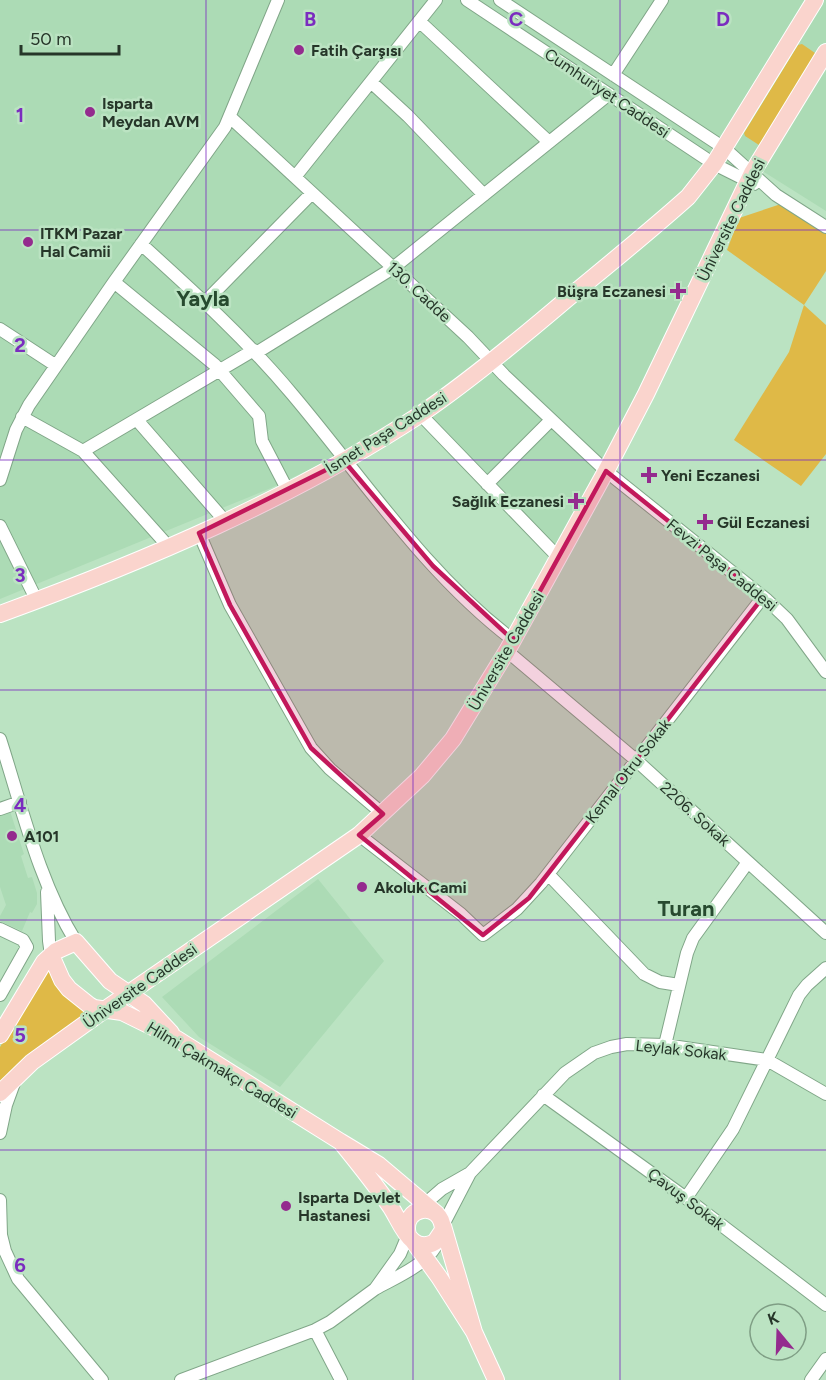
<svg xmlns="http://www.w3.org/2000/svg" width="826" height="1380" font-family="Figtree,sans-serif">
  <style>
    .built { fill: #acdbb5 }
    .green { fill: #dfb947 }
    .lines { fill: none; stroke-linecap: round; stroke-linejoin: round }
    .minor-casing { stroke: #80a688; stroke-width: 14 }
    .major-casing { stroke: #fff; stroke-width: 18 }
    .minor { stroke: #fff; stroke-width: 12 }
    .major { stroke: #fad4cd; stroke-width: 16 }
    .marked { fill: #c2185b; fill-opacity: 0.2; stroke: #c2185b; stroke-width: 4.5; stroke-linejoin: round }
    .grid { fill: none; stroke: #7b2cbf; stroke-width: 1.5; stroke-opacity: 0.55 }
    .poi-dot { fill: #942b8e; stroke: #bbe3c2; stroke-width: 2 }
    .labels { text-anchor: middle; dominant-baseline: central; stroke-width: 5; stroke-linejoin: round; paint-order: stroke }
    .poi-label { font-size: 16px; font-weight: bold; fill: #263629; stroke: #bbe3c2; text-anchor: start }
    .street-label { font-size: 16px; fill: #263629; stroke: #bbe3c2 }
    .district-label { font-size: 22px; font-weight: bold; fill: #274a2f; stroke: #bbe3c2 }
    .grid-label { font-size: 20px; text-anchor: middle; font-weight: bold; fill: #7b2cbf; stroke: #bbe3c2; stroke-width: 5; stroke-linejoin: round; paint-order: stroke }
  </style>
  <rect width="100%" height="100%" fill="#bbe3c2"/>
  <!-- built -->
  <path class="built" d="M0 0H826V211L753 165 607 456 555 548 419 408 344 453 271 488 0 599Z
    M10 811 24 854 21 856 28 878 32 877 37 893V904L32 913 30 912 22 931 0 921V916L6 905 0 887V814Z
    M318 879 384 961 280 1087 199 1037 162 997Z"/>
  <!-- green -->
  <path class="green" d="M802 44 815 53 816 56 762 144 759 145 745 136 744 133 798 45Z
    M784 203 826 227V271L804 305 826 325V454L801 486 734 440 789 352 804 305 727 250 739 218Z
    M46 970H49L86 1011V1014L0 1083V1047Z"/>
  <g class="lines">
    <defs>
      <path id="minor" d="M467 0 714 164 754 184
        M500 0 724 148 776 195 826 227
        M419 21 549 142
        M613 75 662 0
        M371 82 408 116 484 195
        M230 117 468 337 504 375 606 471 767 600 787 619 826 672
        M295 177 436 0
        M141 244C194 292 246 339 292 394 363 478 425 573 513 640
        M114 282 215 365 259 416 262 441 288 491
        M205 302 312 193
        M0 329 55 365
        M256 353 393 268 609 94
        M420 414 559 558
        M22 417 83 451 168 546
        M137 420 225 521
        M83 451 254 350
        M0 480 16 430 29 405 114 282 225 127 278 0
        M487 484 551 420
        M0 526 37 601
        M199 533 230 605 311 748 330 769 383 814
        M507 651 636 760 826 933
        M0 739C22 807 38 880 76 942
        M0 809 20 802
        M359 835 461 914 483 935 517 909 541 883 763 597
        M548 874 644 974 660 982 679 985
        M47 892 49 941 51 955
        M0 929 23 940 27 947 0 995
        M665 1045 687 953 693 938 748 862
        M543 1095 686 1198 826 1305
        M0 1133 6 1105 14 1083
        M470 1173 565 1073 594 1053 611 1047 627 1044 665 1045 767 1060 826 1094
        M686 1198 733 1129 799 995 807 985 826 968
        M0 1200 1 1235 5 1251 18 1279 102 1380
        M419 1209 442 1189 470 1173 443 1225
        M408 1235 400 1254 375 1289C398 1276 430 1264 440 1238
        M315 1330 341 1380
        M181 1380 315 1330 330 1322 375 1289
        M811 1380 826 1359"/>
      <path id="major" d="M0 614C145 561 291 499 421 414 472 379 520 339 567 299 608 265 649 232 688 197L714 164 815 0
        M51 955 62 980 69 989 89 1005 94 1008 122 1012 177 1039 341 1142
        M0 1035 44 962 56 951 76 942 110 981 144 1004 171 1033
        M0 1093 32 1062 110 1006 359 835 422 776 453 739 507 651 606 471 646 394 752 173 826 52
        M408 1235C400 1206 442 1199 443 1230L435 1242C428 1246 420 1247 413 1241 403 1233 397 1216 390 1206 375 1184 358 1163 341 1142L379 1165 437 1214
        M413 1241 439 1277 474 1332 443 1226
        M474 1332 496 1380"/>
    </defs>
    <!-- minor casing -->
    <use href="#minor" class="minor-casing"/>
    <!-- major casing -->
    <use href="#major" class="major-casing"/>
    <!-- minor -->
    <use href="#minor" class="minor"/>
    <!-- major -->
    <use href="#major" class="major"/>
  </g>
  <!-- marked area -->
  <path class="marked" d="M344 461 433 566 513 640 606 471 763 597 529 898 483 935 359 835 383 814 311 748 230 605 199 533Z"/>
  <!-- grid -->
  <path class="grid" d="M206 0V1380M413 0V1380M620 0V1380M0 230H826M0 460H826M0 690H826M0 920H826M0 1150H826"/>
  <!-- markers -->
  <g class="poi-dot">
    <circle cx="299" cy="50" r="6"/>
    <circle cx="90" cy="112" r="6"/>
    <circle cx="28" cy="242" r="6"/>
    <path d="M675 282h6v6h6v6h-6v6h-6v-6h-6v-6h6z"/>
    <path d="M646 466h6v6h6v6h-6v6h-6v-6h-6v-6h6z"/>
    <path d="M573 492h6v6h6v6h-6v6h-6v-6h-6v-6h6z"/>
    <path d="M702 513h6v6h6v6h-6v6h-6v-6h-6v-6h6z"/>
    <circle cx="12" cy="836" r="6"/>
    <circle cx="362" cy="887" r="6"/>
    <circle cx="286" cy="1206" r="6"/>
  </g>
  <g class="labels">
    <!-- poi labels -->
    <g class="poi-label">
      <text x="311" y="50">Fatih Çarşısı</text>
      <text x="102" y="103">Isparta<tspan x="102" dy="18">Meydan AVM</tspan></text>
      <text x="40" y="233">ITKM Pazar<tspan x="40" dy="18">Hal Camii</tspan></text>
      <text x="666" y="291" text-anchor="end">Büşra Eczanesi</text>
      <text x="661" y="475">Yeni Eczanesi</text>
      <text x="564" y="501" text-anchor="end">Sağlık Eczanesi</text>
      <text x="717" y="522">Gül Eczanesi</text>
      <text x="24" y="836">A101</text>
      <text x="374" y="887">Akoluk Cami</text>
      <text x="298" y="1197">Isparta Devlet<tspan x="298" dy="18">Hastanesi</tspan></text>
    </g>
    <!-- street labels -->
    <g class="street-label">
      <text transform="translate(607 93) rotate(34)">Cumhuriyet Caddesi</text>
      <text transform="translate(731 220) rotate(-64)">Üniversite Caddesi</text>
      <text transform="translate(419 292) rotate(43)">130. Cadde</text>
      <text transform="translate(386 433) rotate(-32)">İsmet Paşa Caddesi</text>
      <text transform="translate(722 565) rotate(39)">Fevzi Paşa Caddesi</text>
      <text transform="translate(506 651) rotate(-60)">Üniversite Caddesi</text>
      <text transform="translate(628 771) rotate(-52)">Kemal Otru Sokak</text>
      <text transform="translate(695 814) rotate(42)">2206. Sokak</text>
      <text transform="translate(140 986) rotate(-35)">Üniversite Caddesi</text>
      <text transform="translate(681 1050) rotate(6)">Leylak Sokak</text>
      <text transform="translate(222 1070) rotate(31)">Hilmi Çakmakçı Caddesi</text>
      <text transform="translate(686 1199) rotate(37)">Çavuş Sokak</text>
    </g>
    <!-- district labels -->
    <g class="district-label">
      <text x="203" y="298">Yayla</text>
      <text x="686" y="908">Turan</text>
    </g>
  </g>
  <g class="grid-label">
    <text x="310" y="26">B</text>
    <text x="516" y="26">C</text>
    <text x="723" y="26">D</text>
    <text x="20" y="122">1</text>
    <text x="20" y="352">2</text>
    <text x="20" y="582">3</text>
    <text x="20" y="812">4</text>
    <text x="20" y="1042">5</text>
    <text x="20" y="1272">6</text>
  </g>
  <!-- north arrow -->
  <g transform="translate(778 1332) rotate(341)"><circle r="28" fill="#bbe3c2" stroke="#7f9e85" stroke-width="1.5"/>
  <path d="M0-4.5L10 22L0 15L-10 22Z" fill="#942b8e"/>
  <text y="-9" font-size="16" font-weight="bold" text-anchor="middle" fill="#263629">K</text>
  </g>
  <!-- scale -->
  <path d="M21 45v9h98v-9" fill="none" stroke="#263629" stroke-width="3"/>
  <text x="30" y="45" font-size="18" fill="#263629" stroke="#bbe3c2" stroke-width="4.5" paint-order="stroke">50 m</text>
</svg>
